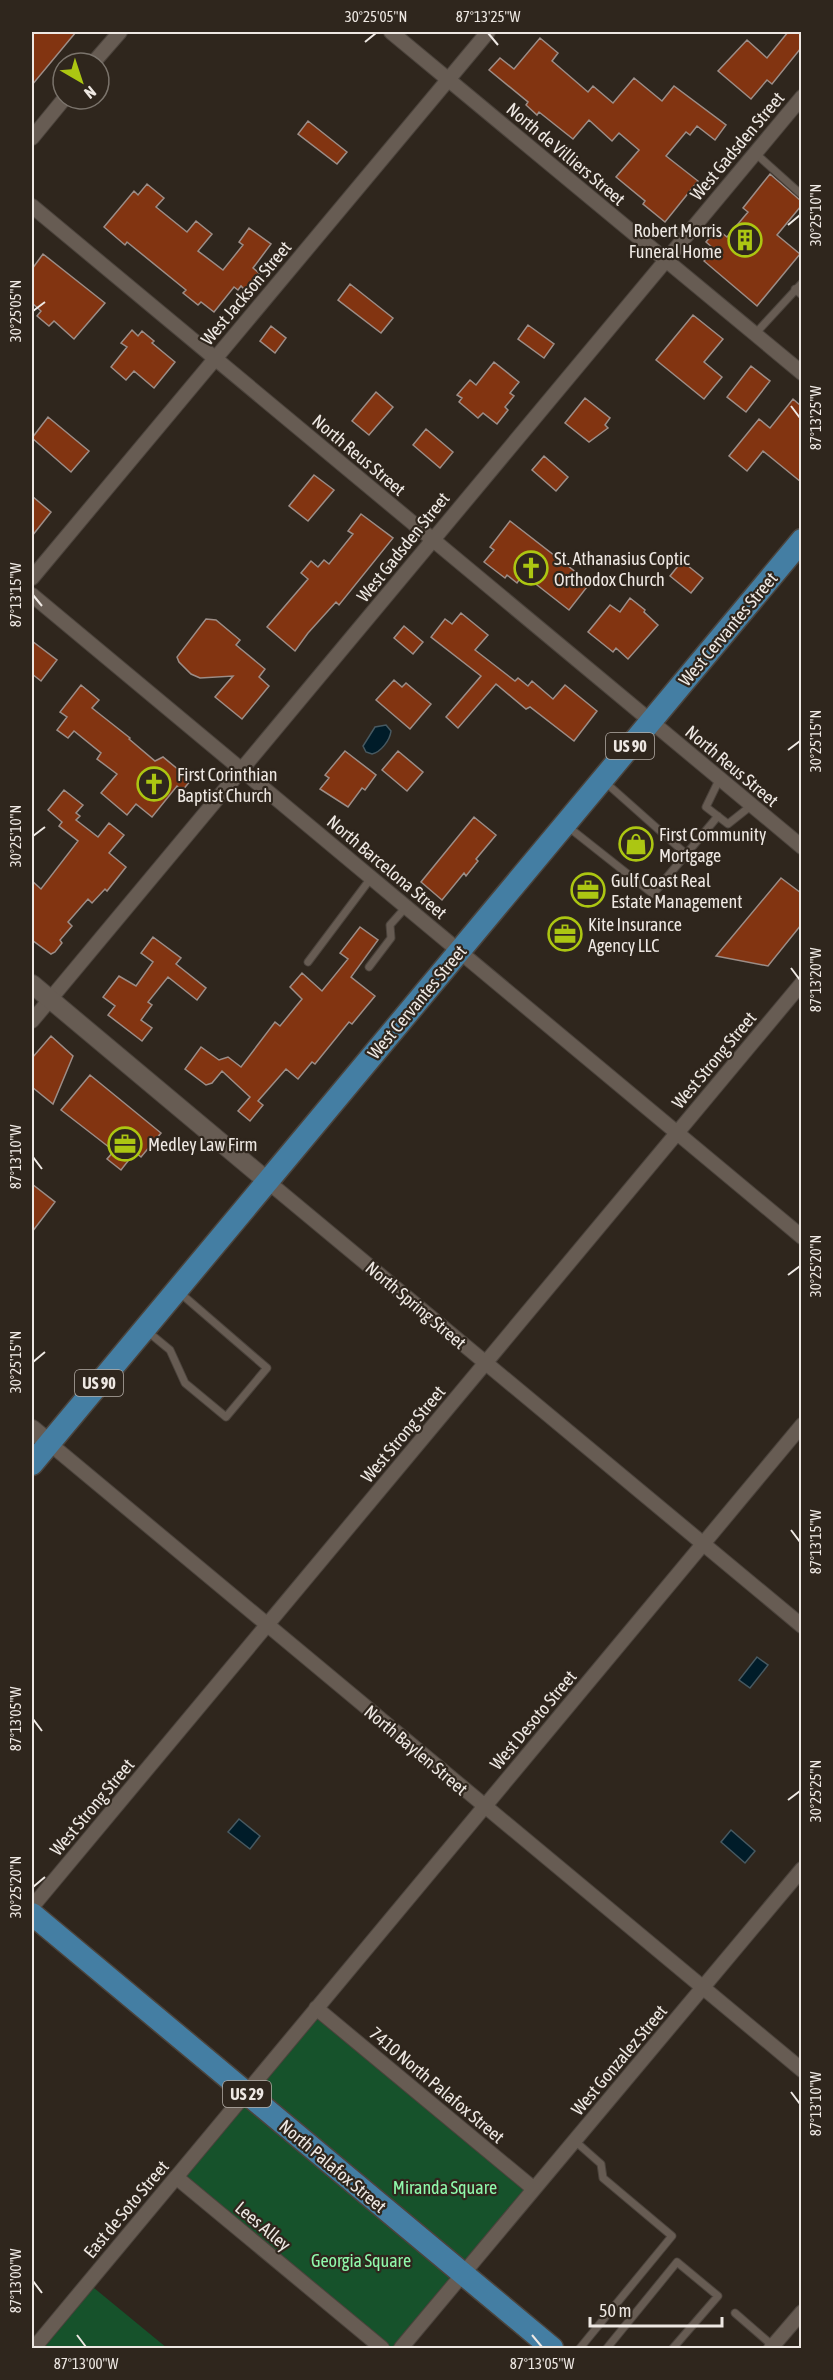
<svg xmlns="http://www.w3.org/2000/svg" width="833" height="2380" font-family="'Asap Condensed',sans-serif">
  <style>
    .green { fill: #16522b }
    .water { fill: #001c29; stroke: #475961; stroke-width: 1.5 }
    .building { fill: #823411; stroke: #9c8d87; stroke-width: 1.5 }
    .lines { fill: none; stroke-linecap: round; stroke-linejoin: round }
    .service-casing { stroke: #4b433c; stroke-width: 9 }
    .minor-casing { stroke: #4b433c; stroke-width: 16 }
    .tertiary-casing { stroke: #4b433c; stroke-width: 20 }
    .primary-casing { stroke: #4b433c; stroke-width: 25 }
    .service { stroke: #675c53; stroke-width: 7 }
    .minor { stroke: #675c53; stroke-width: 14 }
    .tertiary { stroke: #675c53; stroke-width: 18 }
    .primary { stroke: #447ea3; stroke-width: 22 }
    .ticks { fill: none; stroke: #eee8e3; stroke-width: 2 }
    .labels { text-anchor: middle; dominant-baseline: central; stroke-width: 4.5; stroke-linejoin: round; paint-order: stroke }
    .shield { fill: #2f261d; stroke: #b5aea8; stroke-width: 1.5 }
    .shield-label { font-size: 16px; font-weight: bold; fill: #eee8e3 }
    .street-label { font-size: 18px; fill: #eee8e3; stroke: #2f261d }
    .poi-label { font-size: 18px; fill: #eee8e3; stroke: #2f261d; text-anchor: start }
    .park-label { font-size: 18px; fill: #90faac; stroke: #2f261d }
    .neatline { fill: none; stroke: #eee8e3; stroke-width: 2 }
    .ticks-label { font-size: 15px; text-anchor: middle; fill: #eee8e3 }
  </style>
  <rect width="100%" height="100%" fill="#2f261d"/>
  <!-- green -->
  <path class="green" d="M316 2008 534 2189 401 2348H382L176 2177Z
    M88 2283 167 2348H34Z"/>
  <!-- water -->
  <path class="water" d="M386 725 391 731C390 740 381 752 372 754L366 752 363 746 375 727Z
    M757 1657 768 1665 750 1688 739 1680Z
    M239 1819 260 1836 250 1849 228 1832Z
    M731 1830 755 1851 745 1863 721 1842Z"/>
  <!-- building -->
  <path class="building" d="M32 32H76L32 85Z
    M788 32H801V48L772 84 767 80 751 99 718 71 747 40 767 58Z
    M540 38 558 53 552 61 588 92 593 86 613 103 634 78 662 101 674 86 726 125 715 140 697 126 690 135 686 132 666 156 698 181 665 222 643 204 645 201 616 177 639 150 619 133 612 141 589 120 573 139 539 112 537 115 526 105 528 102 489 70 500 58 514 69Z
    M308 121 347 152 337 164 298 134Z
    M770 174 801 201V206L777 235 800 254 757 306 704 261 714 249 706 242 717 229 727 237 748 212 743 208Z
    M147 184 164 198 156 207 187 232 196 221 212 234 198 251 223 270 243 245 239 242 249 228 271 244 253 268 260 274 246 291 241 286 238 290 234 287 214 312 201 302 198 305 183 293 186 290 127 242 125 245 104 227 134 191 138 195Z
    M43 254 105 303 74 339 54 321 49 326 37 316 41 311 32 303V269Z
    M350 284 393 318 381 333 338 300Z
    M693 315 723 339 704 362 722 377 704 399 656 360Z
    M528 325 554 344 544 358 518 339Z
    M271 326 286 338 275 353 260 341Z
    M132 330 138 336 142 331 154 341 152 343 175 362 154 388 134 371 126 380 111 367 127 347 121 343Z
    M494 362 519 382 510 393 514 396 505 407 508 410 497 424 483 413 478 418 459 402 462 398 457 395 470 380 476 385Z
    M751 366 770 381 746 412 727 397Z
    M376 392 393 407 369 435 352 421Z
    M585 398 610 418 605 425 608 428 589 442 565 423Z
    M793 399 801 406V482L763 451 747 471 729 456 759 419 770 428Z
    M48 417 89 451 71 472 32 438Z
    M426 429 453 452 440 468 413 445Z
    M544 456 568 477 556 491 532 470Z
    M314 475 334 490 308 521 289 506Z
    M32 496 51 512 32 536Z
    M361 514 393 538 339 605 336 602 308 633 295 651 267 627 308 579 301 573 311 561 318 567 324 560 329 564 353 534 348 531Z
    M510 521 582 577 579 581 587 587 569 610 523 574 517 583 507 575 505 578 484 562 494 550 490 547Z
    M682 561 703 578 691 593 670 576Z
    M630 598 645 610 644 612 658 625 628 659 616 648 613 652 588 632 610 605 620 612Z
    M461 613 488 635 475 650 515 681 518 678 528 686 532 681 553 699 565 685 597 711 574 741 530 707 526 709 496 684 458 728 446 717 481 676 431 637 445 619 452 624Z
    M206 619 216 620 240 640 236 645 265 669 259 677 269 686 242 719 215 697 233 676 200 678 191 674 179 662 177 657Z
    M404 626 423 642 413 654 394 638Z
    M32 641 57 660 41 681 32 674Z
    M394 680 402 687 406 683 431 704 410 729 376 700Z
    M81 685 99 700 92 708 130 738 129 739 155 761 163 757 191 780 182 791 177 786 152 817 136 804 127 815 101 793 117 774 97 759 101 753 74 731 68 738 57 730 67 717 60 712Z
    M345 751 376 775 365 790 362 788 348 807 320 789 329 778 325 775Z
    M398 751 423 772 407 791 382 770Z
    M64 790 83 805 76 813 80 816 76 820 98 837 109 823 124 835 109 853 126 867 107 891 105 889 92 903 88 899 68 922 72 926 60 940 62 943 55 952 51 954 32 940V881L41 889 78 841 59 826 62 822 48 810Z
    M474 817 496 835 476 859 478 861 466 876 464 873 442 900 421 882Z
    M781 878 801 893V925L768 966 716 956Z
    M360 927 378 940 351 977 375 996 352 1024 349 1022 315 1064 312 1062 298 1079 286 1069 258 1101 263 1105 250 1121 238 1111 250 1097 222 1071 212 1083 206 1085 185 1069 201 1047 219 1060 228 1057 241 1067 275 1022 280 1026 302 999 290 987 302 973 322 991 348 959 340 953Z
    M153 937 181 958 176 964 206 988 197 1000 168 977 148 1002 152 1005 141 1020 152 1028 142 1041 108 1015 115 1006 103 997 119 976 136 986 153 962 141 953Z
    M51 1036 73 1056 53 1104 32 1087V1058Z
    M90 1075 161 1133 141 1157 135 1152 121 1170 107 1159 114 1151 61 1110Z
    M32 1184 55 1202 32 1232Z"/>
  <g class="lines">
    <defs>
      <path id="service" d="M755 153 802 195
        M795 289 802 295
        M755 334 802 283
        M720 778 706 807 728 824 752 805
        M605 782 686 854
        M567 826 653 894 718 816
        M308 962 371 878
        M369 967 391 938 390 925 406 907
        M147 1331 170 1350 185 1383 226 1417 267 1368 179 1292
        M575 2141 601 2164 603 2178 672 2236 580 2348
        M735 2313 773 2346
        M607 2348 677 2262 718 2296 673 2348"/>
      <path id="minor" d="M391 32 802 373
        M93 63 120 32
        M32 138 64 99
        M32 206 802 847
        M32 578 488 32
        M32 595 802 1237
        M32 1021 802 97
        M267 1181 802 1626
        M49 1443 802 2070
        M32 1907 802 983
        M316 2008 534 2189
        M176 2177 382 2348
        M34 2348 802 1425
        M401 2348 802 1869
        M771 2348 802 2312"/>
      <path id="tertiary" d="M32 984 267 1181
        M32 1429 49 1443"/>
      <path id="primary" d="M32 1464 802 540
        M32 1914 552 2348"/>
    </defs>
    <!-- service casing -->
    <use href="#service" class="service-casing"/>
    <!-- minor casing -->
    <use href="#minor" class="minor-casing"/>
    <!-- tertiary casing -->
    <use href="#tertiary" class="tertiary-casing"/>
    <!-- primary casing -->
    <use href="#primary" class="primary-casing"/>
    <!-- service -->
    <use href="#service" class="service"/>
    <!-- minor -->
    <use href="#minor" class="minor"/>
    <!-- tertiary -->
    <use href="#tertiary" class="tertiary"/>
    <!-- primary -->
    <use href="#primary" class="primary"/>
  </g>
  <!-- ticks -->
  <path class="ticks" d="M488 33 498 45M365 42 376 33M788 225 800 215M33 311 45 302M791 406 800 418M33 595 42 606M788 750 800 741M33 836 45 827M791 968 800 980M33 1157 42 1169M788 1275 800 1266M33 1362 45 1352M791 1530 800 1542M33 1719 42 1731M788 1800 800 1791M33 1887 45 1877M791 2092 800 2104M33 2281 42 2293M77 2335 86 2347M532 2335 542 2347"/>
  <!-- icons -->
  <defs>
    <symbol id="building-ring" viewBox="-11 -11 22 22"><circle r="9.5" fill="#2f261d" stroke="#acc612" stroke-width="1.5"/><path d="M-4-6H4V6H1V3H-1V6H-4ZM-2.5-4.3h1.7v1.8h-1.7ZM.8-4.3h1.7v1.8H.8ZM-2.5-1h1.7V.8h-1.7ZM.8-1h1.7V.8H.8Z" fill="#acc612"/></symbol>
    <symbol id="church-ring" viewBox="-11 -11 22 22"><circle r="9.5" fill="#2f261d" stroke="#acc612" stroke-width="1.5"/><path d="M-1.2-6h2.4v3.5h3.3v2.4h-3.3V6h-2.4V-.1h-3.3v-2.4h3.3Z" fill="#acc612"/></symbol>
    <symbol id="shop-ring" viewBox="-11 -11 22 22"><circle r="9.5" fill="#2f261d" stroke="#acc612" stroke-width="1.5"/><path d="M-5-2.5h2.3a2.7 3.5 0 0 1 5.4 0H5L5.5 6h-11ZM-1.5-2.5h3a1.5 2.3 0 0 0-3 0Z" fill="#acc612"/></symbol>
    <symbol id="office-ring" viewBox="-11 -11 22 22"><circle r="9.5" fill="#2f261d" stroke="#acc612" stroke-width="1.5"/><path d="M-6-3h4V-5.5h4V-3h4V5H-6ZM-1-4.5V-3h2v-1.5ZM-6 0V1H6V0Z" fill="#acc612"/></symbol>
  </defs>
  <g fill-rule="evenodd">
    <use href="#building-ring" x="726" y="221" width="38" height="38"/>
    <use href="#church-ring" x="512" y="549" width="38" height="38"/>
    <use href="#church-ring" x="135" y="765" width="38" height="38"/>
    <use href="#shop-ring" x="617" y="825" width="38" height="38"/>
    <use href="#office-ring" x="569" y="871" width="38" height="38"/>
    <use href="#office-ring" x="546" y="915" width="38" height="38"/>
    <use href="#office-ring" x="106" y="1125" width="38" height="38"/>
  </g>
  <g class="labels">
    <!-- shield labels -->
    <g class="shield">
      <rect x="606" y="733" width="48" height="26" rx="4.5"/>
      <rect x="75" y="1370" width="48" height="26" rx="4.5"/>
      <rect x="223" y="2081" width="48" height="26" rx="4.5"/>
    </g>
    <g class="shield-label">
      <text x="630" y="746">US 90</text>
      <text x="99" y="1383">US 90</text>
      <text x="247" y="2094">US 29</text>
    </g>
    <!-- street labels -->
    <g class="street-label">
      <text transform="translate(737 146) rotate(-50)">West Gadsden Street</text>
      <text transform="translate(566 154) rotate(40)">North de Villiers Street</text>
      <text transform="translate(246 293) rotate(-50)">West Jackson Street</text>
      <text transform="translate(359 455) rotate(40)">North Reus Street</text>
      <text transform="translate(403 547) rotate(-51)">West Gadsden Street</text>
      <text transform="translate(728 629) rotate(-50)">West Cervantes Street</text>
      <text transform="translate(732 766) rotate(40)">North Reus Street</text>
      <text transform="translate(387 867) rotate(40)">North Barcelona Street</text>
      <text transform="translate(417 1002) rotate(-50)">West Cervantes Street</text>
      <text transform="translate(714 1060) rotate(-50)">West Strong Street</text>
      <text transform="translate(416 1305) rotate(40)">North Spring Street</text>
      <text transform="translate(403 1434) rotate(-50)">West Strong Street</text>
      <text transform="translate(533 1720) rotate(-50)">West Desoto Street</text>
      <text transform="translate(416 1750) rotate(40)">North Baylen Street</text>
      <text transform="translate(92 1807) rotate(-50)">West Strong Street</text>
      <text transform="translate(619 2060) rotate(-50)">West Gonzalez Street</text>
      <text transform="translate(437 2085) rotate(40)">7410 North Palafox Street</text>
      <text transform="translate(333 2166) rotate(40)">North Palafox Street</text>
      <text transform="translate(126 2209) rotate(-50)">East de Soto Street</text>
      <text transform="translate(263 2226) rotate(40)">Lees Alley</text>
    </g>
    <!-- poi labels -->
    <g class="poi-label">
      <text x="722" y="230" text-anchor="end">Robert Morris<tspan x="722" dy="21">Funeral Home</tspan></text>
      <text x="554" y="558">St. Athanasius Coptic<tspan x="554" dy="21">Orthodox Church</tspan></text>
      <text x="177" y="774">First Corinthian<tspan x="177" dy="21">Baptist Church</tspan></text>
      <text x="659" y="834">First Community<tspan x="659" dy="21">Mortgage</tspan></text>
      <text x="611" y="880">Gulf Coast Real<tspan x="611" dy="21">Estate Management</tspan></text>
      <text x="588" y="924">Kite Insurance<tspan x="588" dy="21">Agency LLC</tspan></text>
      <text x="148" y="1144">Medley Law Firm</text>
    </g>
    <!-- park labels -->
    <g class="park-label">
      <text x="445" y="2187">Miranda Square</text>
      <text x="361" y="2260">Georgia Square</text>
    </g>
  </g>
  <!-- border -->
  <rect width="833" height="2380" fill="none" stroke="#2f261d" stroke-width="66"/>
  <!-- north arrow -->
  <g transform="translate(81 81) rotate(141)"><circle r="28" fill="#2f261d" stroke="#7b746c" stroke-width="1.5"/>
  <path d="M0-4.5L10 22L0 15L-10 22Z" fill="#acc612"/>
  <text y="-9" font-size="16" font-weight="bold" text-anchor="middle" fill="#eee8e3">N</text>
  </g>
  <!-- scale -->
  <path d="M590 2317v9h132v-9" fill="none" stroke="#eee8e3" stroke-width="3"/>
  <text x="599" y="2317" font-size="18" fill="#eee8e3" stroke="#2f261d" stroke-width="4.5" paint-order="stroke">50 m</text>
  <rect x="33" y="33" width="767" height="2314" class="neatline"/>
  <g class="ticks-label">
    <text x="376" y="22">30°25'05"N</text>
    <text x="488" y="22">87°13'25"W</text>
    <text transform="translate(816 215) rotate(-90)" y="5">30°25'10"N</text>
    <text transform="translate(16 311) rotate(-90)" y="5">30°25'05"N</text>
    <text transform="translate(816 418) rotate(-90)" y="5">87°13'25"W</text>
    <text transform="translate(16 595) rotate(-90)" y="5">87°13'15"W</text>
    <text transform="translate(816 741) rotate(-90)" y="5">30°25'15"N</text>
    <text transform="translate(16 836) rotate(-90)" y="5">30°25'10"N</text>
    <text transform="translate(816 980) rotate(-90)" y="5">87°13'20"W</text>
    <text transform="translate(16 1157) rotate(-90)" y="5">87°13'10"W</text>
    <text transform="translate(816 1266) rotate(-90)" y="5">30°25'20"N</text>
    <text transform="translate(16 1362) rotate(-90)" y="5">30°25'15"N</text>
    <text transform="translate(816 1542) rotate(-90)" y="5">87°13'15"W</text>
    <text transform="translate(16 1719) rotate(-90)" y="5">87°13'05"W</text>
    <text transform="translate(816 1791) rotate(-90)" y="5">30°25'25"N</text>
    <text transform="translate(16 1887) rotate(-90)" y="5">30°25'20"N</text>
    <text transform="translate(816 2104) rotate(-90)" y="5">87°13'10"W</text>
    <text transform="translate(16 2281) rotate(-90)" y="5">87°13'00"W</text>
    <text x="86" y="2369">87°13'00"W</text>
    <text x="542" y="2369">87°13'05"W</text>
  </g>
</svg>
